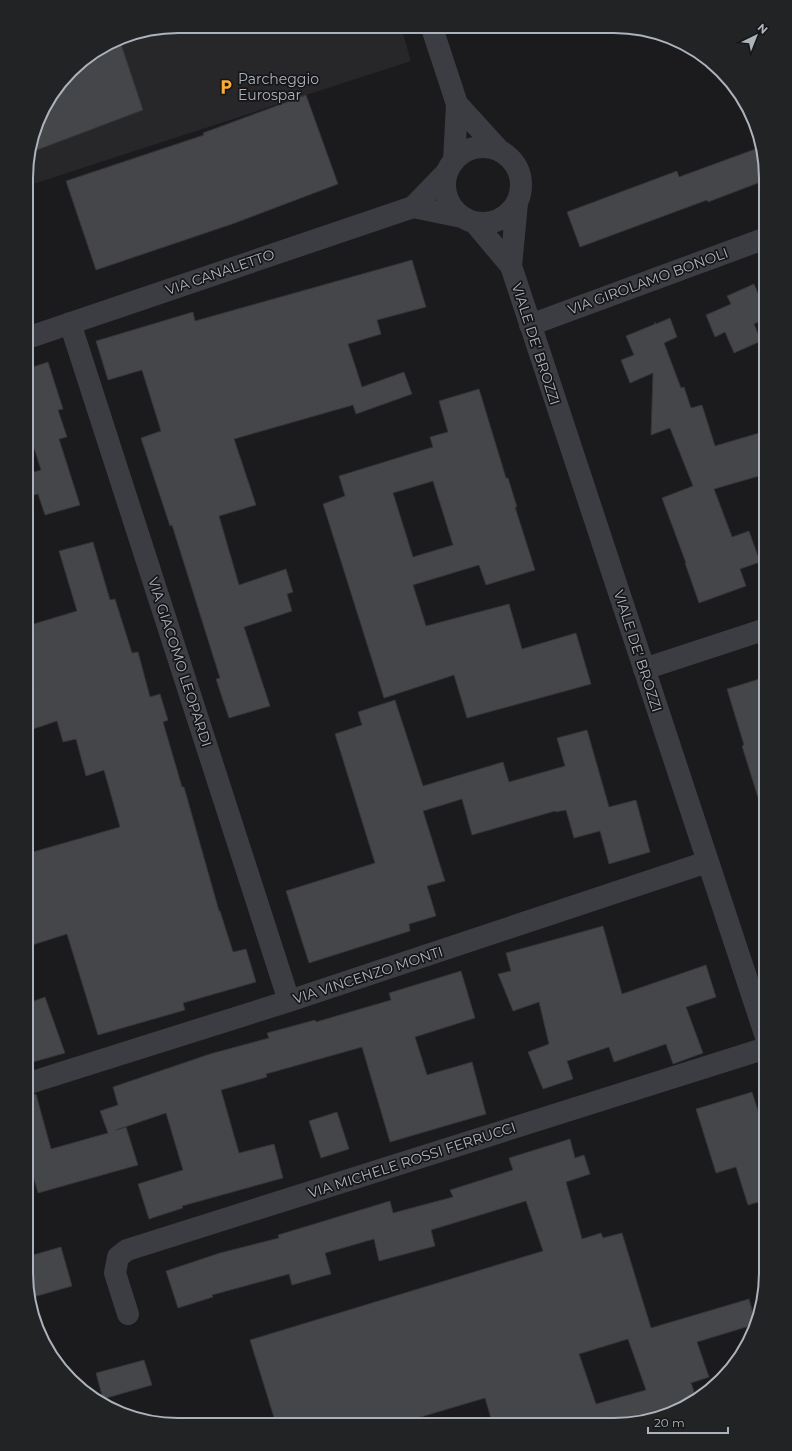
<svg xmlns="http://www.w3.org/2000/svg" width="792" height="1451" font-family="Montserrat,sans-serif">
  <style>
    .built { fill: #27272a }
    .building { fill: #45464a; stroke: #353539; fill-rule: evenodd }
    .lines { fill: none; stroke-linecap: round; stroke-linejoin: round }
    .minor { stroke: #3c3d43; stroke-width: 22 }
    .tertiary { stroke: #3c3d43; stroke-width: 22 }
    .labels { text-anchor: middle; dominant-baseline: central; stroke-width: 3.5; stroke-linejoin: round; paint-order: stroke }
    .poi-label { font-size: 14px; fill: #adb3bd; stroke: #161618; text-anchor: start }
    .street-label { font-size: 14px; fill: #adb3bd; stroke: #161618 }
    .rim { fill: none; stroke: #adb3bd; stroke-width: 2 }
  </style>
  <rect width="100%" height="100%" fill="#1b1b1d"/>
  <!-- built -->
  <path class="built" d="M178 26 401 27 411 61 27 186V159L42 111 78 64 120 38Z"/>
  <!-- building -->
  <path class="building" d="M119 38 143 110 29 153 42 111 78 64Z
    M306 95 338 184 235 223 96 270 66 181 204 135 203 133Z
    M761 147 766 180 708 202 707 200 580 247 567 212 677 171 679 177Z
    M412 260 426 307 377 320 381 334 348 344 362 387 404 372 412 394 356 414 353 405 234 439 256 505 219 516 239 585 286 569 293 592 287 594 292 611 244 627 270 706 229 718 216 679 220 678 172 525 170 526 141 438 161 431 142 370 108 380 96 341 193 312 195 321Z
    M754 284 766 311V318L754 324 761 341 734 353 725 332 715 337 706 315 731 304 727 296Z
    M670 318 677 337 664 343 681 388 684 387 691 408 702 405 715 446 766 431V474L714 489 732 537 749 531 760 562 740 569 746 586 699 603 685 563H686L662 498 693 486 670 428 651 435 653 373 630 383 621 360 634 355 626 336 655 324V322L656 324Z
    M48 362 63 409 58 410 67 437 59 439 80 505 45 515 38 494 27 497V474L41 470 27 426V404L32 402 27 385V369Z
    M479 389 506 478H508L517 507H515L535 570 486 585 479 565 413 585 426 626 509 604 522 649 576 633 591 684 467 718 454 675 384 698 323 504 345 496 339 476 433 447 430 437 448 432 439 401ZM433 481 453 545 413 557 393 493Z
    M93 542 110 600 115 599 132 653 138 652 150 697 160 694 168 720 163 722 182 787H184L219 911H220L233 952 246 949 256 982 183 1003 185 1010 98 1035 67 934 26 947V854L120 827 104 770 86 776 76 739 63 742 57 721 27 731V686L34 684 27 660V626L77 611 59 551Z
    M766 677V807H761L742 746 744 745 727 689Z
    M395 700 423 786 503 762 509 782 565 766 557 738 587 730 609 807 636 800 650 852 609 864 600 831 574 838 566 810 556 812 555 811 472 835 462 799 423 811 445 881 427 886 436 916 409 924 410 931 309 963 286 891 375 863 335 734 362 725 358 712Z
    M603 926 622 994 706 965 716 997 686 1007 703 1053 673 1064 666 1044 614 1062 609 1047 567 1061 573 1079 543 1089 528 1052 549 1044 539 1002 513 1011 498 974 511 971 506 953Z
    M461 971 475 1018 415 1037 427 1075 472 1062 486 1114 390 1142 362 1047 266 1074 267 1077 221 1090 239 1153 274 1144 283 1178 182 1206 183 1208 149 1219 138 1184 183 1170 166 1113 116 1130 126 1127 138 1165 38 1193 26 1151V1096L36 1094 51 1149 108 1133 100 1111 118 1105 113 1087 210 1054 269 1038 267 1033 315 1020 316 1022 391 1000 389 993Z
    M45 997 65 1053 26 1064V1001H34Z
    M752 1092 766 1135V1200L748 1205 736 1167 716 1173 696 1109Z
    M337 1112 349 1149 321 1158 309 1121Z
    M570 1139 575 1158 584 1155 590 1174 566 1182 582 1239 601 1233 603 1238 622 1233 651 1328 749 1299 756 1324 697 1342 709 1377 691 1383 697 1400 663 1417 614 1425H493L485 1398 397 1424H276L250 1340 543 1251 526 1201 431 1230 435 1246 379 1261 374 1239 325 1253 331 1274 292 1285 289 1274 212 1295 213 1297 178 1308 166 1271 220 1253 279 1238 278 1235 390 1201 393 1213 453 1197 450 1190 513 1170 509 1158ZM628 1339 646 1390 596 1404 579 1354Z
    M61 1247 72 1286 30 1298 26 1273V1257Z
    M144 1360 152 1385 103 1399 96 1373Z"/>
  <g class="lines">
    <!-- minor -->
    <path class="minor" d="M413 207 462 217
      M70 323 289 1001
      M530 325 766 238
      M27 338 413 207 447 172
      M644 669 766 629
      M26 1084 289 1001 707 862
      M128 1314 115 1273 118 1257 127 1250 766 1048"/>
    <!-- tertiary -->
    <path class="tertiary" d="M432 28 457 104 454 161
      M457 104 499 150
      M445 185a38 38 0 1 1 76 0a38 38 0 1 1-76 0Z
      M474 222 511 266 766 1037
      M511 266 517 203"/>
  </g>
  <!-- icons -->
  <defs>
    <symbol id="parking-bare" viewBox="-9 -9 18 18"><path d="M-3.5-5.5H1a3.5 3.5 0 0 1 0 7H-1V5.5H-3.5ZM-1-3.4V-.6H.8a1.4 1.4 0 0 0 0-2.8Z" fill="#f9ac37" stroke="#161618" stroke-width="2.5" paint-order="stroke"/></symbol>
  </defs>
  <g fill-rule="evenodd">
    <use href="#parking-bare" x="215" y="76" width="22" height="22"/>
  </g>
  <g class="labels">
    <!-- poi labels -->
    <g class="poi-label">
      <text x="238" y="79">Parcheggio<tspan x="238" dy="16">Eurospar</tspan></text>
    </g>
    <!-- street labels -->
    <g class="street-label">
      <text transform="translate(220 272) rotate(-19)">VIA CANALETTO</text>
      <text transform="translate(648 281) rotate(-20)">VIA GIROLAMO BONOLI</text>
      <text transform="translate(536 344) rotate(72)">VIALE DE' BROZZI</text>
      <text transform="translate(638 651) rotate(72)">VIALE DE' BROZZI</text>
      <text transform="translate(180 662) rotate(72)">VIA GIACOMO LEOPARDI</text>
      <text transform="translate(368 975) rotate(-18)">VIA VINCENZO MONTI</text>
      <text transform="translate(412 1160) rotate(-18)">VIA MICHELE ROSSI FERRUCCI</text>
    </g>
  </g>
  <!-- crop -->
  <path d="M0 0H792V1451H0ZM178 33H614A145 145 0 0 1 759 178V1273A145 145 0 0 1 614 1418H178A145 145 0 0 1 33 1273V178A145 145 0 0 1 178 33Z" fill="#222325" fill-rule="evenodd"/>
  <path class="rim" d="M178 33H614A145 145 0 0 1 759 178V1273A145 145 0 0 1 614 1418H178A145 145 0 0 1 33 1273V178A145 145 0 0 1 178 33Z"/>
  <!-- north arrow -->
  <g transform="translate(756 36) rotate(43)" stroke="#161618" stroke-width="3" paint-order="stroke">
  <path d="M0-3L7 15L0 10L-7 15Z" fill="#adb3bd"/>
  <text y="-6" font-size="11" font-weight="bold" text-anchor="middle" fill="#adb3bd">N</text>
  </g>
  <!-- scale -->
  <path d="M648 1427v6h80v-6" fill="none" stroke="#adb3bd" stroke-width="2"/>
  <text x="654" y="1427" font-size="12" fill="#adb3bd" stroke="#161618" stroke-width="3" paint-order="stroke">20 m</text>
</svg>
